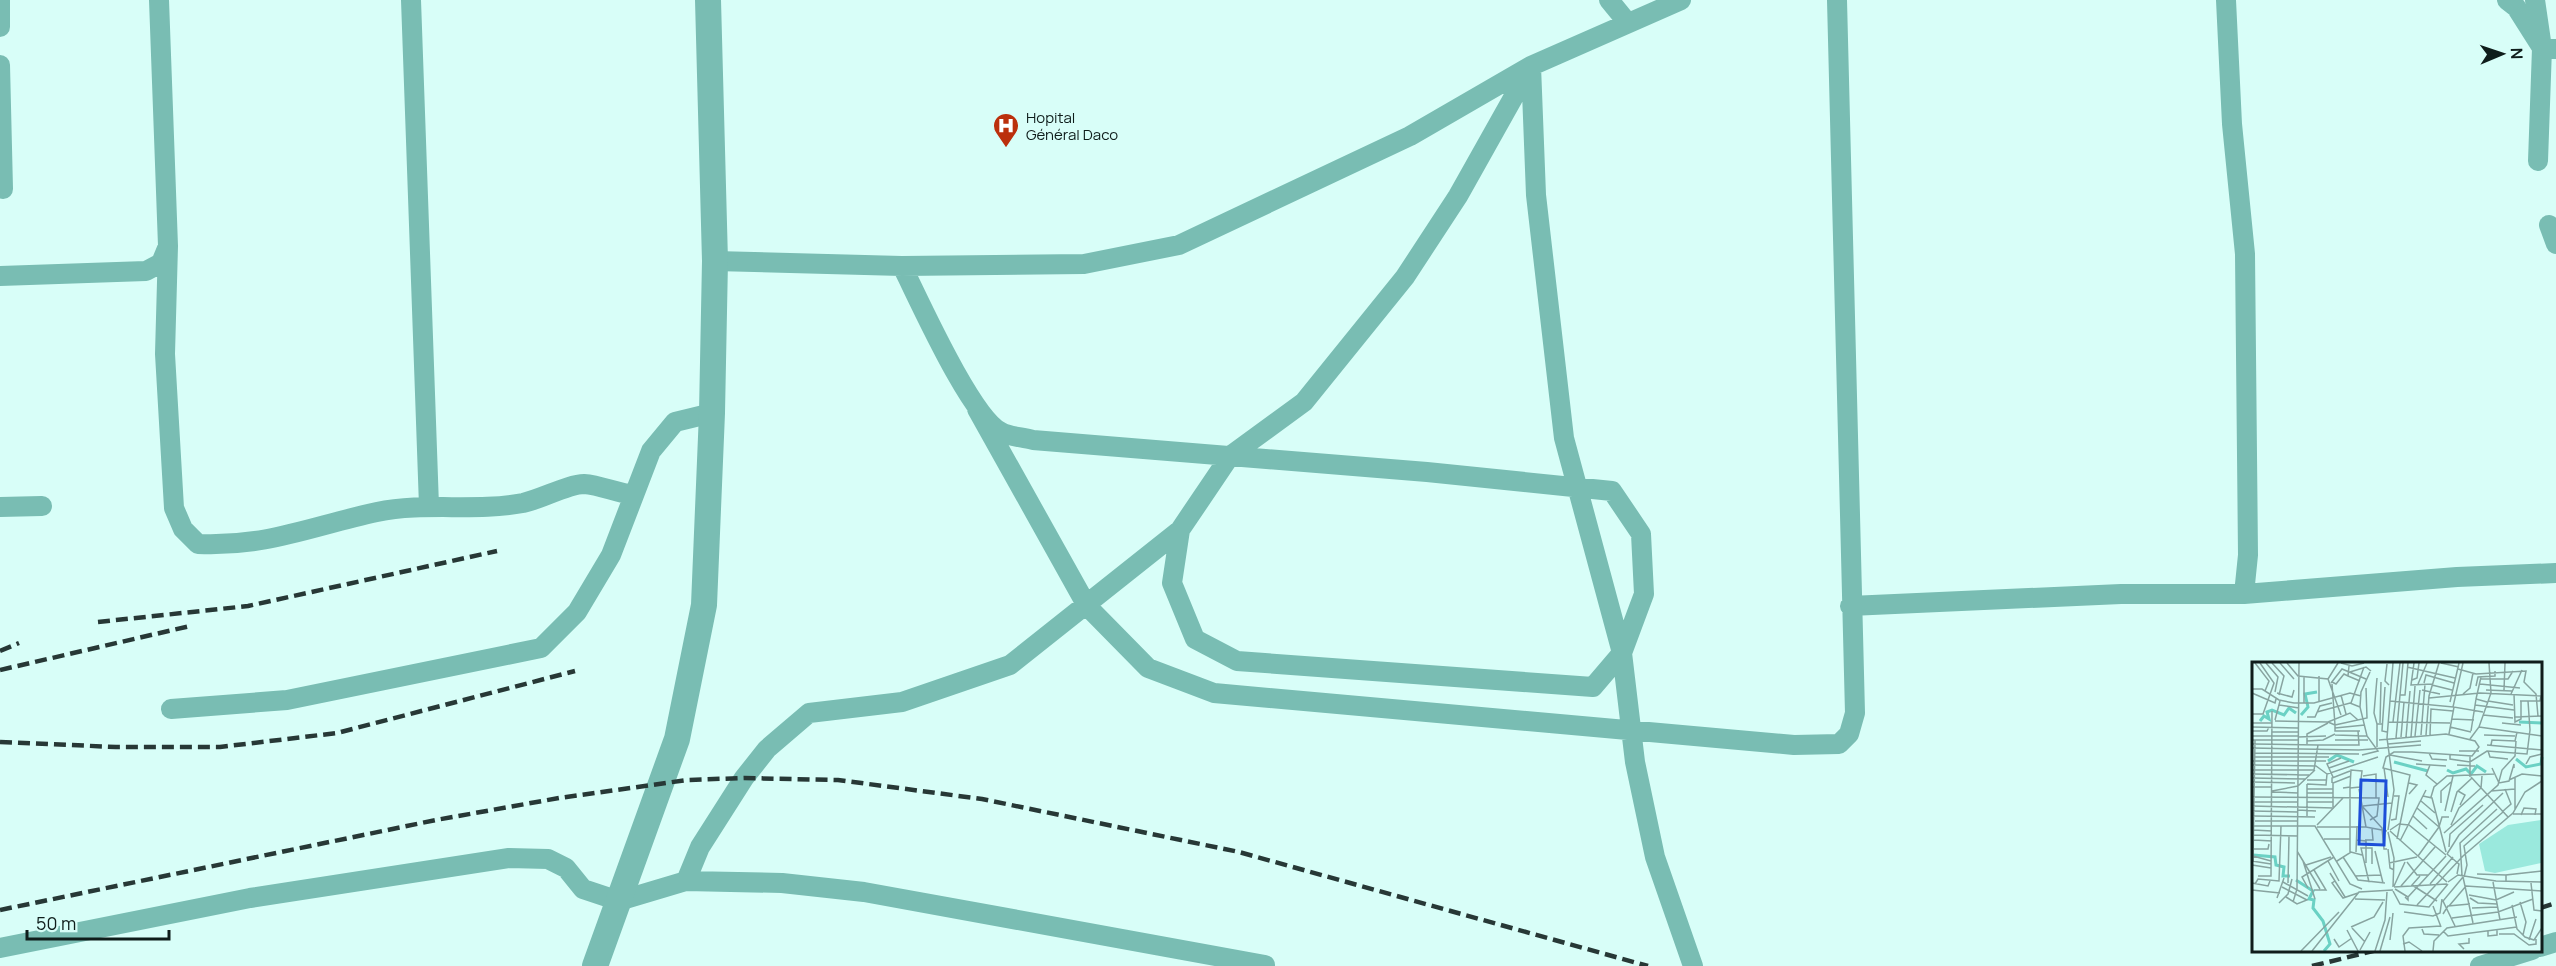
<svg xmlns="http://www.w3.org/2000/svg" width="2556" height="966" font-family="Manrope,sans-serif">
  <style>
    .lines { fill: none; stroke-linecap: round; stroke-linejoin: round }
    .minor { stroke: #79bdb3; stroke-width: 20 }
    .tertiary { stroke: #79bdb3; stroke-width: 26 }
    .rail { stroke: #273836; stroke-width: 4.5; stroke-dasharray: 12 6; stroke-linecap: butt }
    .labels { text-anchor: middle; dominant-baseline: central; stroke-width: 5; stroke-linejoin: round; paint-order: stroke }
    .poi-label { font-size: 15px; fill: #0f1d1b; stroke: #d8fef8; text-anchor: start }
    .inset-river { fill: none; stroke: #6bd1c4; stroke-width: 3 }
    .inset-road { fill: none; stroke: #88a4a0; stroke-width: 1.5 }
    .view { fill: #1d4ed8; fill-opacity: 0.15; stroke: #1d4ed8; stroke-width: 3 }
    .inset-edge { fill: none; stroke: #0f1d1b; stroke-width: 3 }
  </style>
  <rect width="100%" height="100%" fill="#d8fef8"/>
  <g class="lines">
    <!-- minor -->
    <path class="minor" d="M411 0 429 506
      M1609 0 1627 22
      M2226 0 2232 124 2245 254 2248 555 2244 594
      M2507 0 2516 7 2542 48 2556 49
      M2535 0 2542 48 2538 161
      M0 27V0
      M0 65 3 189
      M1531 66 1536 195 1564 438 1622 653 1635 762 1655 857 1693 966
      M2549 225 2556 244
      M168 246 165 354 174 508 183 529 198 544C267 547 312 526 377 512 425 502 475 512 523 503 541 499 569 484 584 484 600 485 617 493 633 495
      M715 261 902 266 1084 264 1179 245 1410 136 1531 66 1681 0
      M902 266C919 300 971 417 1001 432 1010 437 1023 437 1033 440L1427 472 1612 491 1641 534 1644 594 1622 653 1593 687 1237 661 1195 639 1172 583 1180 530
      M0 276 146 271 161 263 168 246 159 0
      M977 409 1087 606 1148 668 1214 693 1794 745 1839 744 1849 734 1855 713 1837 0
      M0 507 42 506
      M1850 606 2121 594H2244L2457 577 2556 573
      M171 709 287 700 541 648 577 612 611 555 651 451 675 422 712 413
      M686 881 782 883 864 892 1265 965
      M2540 947 2556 942
      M0 948 250 898 509 858 548 859 566 868 583 889 619 901 686 881 700 847 744 778 767 749 809 713 902 702 1010 665 1180 530 1230 456 1304 402 1405 277 1458 196 1531 66
      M2480 966 2532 950"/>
    <!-- tertiary -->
    <path class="tertiary" d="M595 966 677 739 704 605 712 413 715 261 708 0"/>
    <!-- rail -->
    <path class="rail" d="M98 622 248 606 497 551
      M0 651 19 643
      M0 670 190 626
      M0 742 116 747H220L337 733 575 671
      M2540 908 2556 903
      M0 910 436 820 559 798 687 780 744 778 838 780 982 799 1239 852 1648 966
      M2312 966 2377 950"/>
  </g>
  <!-- icons -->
  <defs>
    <symbol id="hospital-pin" viewBox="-11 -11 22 30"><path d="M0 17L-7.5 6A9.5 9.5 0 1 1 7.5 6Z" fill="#bb300c" stroke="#d8fef8"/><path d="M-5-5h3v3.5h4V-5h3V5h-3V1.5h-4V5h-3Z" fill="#fff"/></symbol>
  </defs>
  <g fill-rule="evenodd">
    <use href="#hospital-pin" x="991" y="111" width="30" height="40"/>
  </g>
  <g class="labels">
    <!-- poi labels -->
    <g class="poi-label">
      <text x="1026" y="117">Hopital<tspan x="1026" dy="17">Général Daco</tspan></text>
    </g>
  </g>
  <!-- overview -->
  <g transform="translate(2252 662)">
    <rect width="290" height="290" fill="#d8fef8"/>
    <path d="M289 158V201L243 211 233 209 227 182 256 163Z" fill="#9ae9dd"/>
    <path class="inset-river" d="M49 53 56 45 53 32 65 30M8 59 12 54 17 57 15 50 20 48 32 53 37 46 44 51M267 60 290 61M264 97 274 105 289 102 290 95M76 99 85 93 102 100M142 100 176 109M195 108 201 111 214 107 219 112 225 104 234 110M1 193 23 195 24 203 32 205 31 214H38M44 218 61 229 57 237 62 238 61 246 71 259 78 282 72 289"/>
    <path class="inset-road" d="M3 1 17 19 13 29M14 1 26 15 23 30M20 1 32 14 27 33M28 1 42 17M35 1 46 14 76 17 89 53M89 1 100 4 112 1M162 1 159 23 181 22M189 1 207 5M135 2 133 19 137 23M97 4 96 14 108 19M155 5 203 16M206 7 224 12 274 9 272 20 284 32 286 54M98 10 114 5 119 9M67 14V39M229 15 224 37 235 40M125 16 122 51 125 62H130M76 17 86 1M229 17H256L261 9M160 18 165 16 167 1M80 20 84 22 92 12 96 14M79 21 90 7 114 17M172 21 174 13 202 21M80 22 83 63M166 22 175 1M228 22 268 26M180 23 200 28M224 24 226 15 243 14V9M133 25 130 69 135 70M0 27H10L27 38 42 41H62L98 31 109 34M170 28 188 32M234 28 260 29M252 28 253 1M0 31 23 41 24 37M25 31 40 35 42 28M211 32 218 26 221 11M259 32 270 8M262 32 263 60 269 57V39M89 33 94 52M148 33H153L156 1M177 36 228 31 290 34M138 39 201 45 211 1M236 39 261 43M268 39H288L289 34M198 40 207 1M52 41V14M99 41 112 5M27 43 47 46M223 43 262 48M65 50 98 41 108 45M0 52H11L22 21 8 1M231 53 261 56M55 55H63L68 44 80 41M262 55 290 54M200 57 222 58M23 58 28 39M23 59 76 60 98 51 106 58M76 60 83 63V69H108M136 60 198 61M141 60 148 1M0 61H20M128 61 129 20M250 61 269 63M125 62V85M83 63 115 56 114 26M0 65 46 66M198 65 219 70M227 65 290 74M83 66 113 63M0 69H15L17 65M219 69 224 37M20 70H46M197 72 202 45 231 50M83 73 115 74M169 73 173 22M174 73 177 34 187 1M178 73 179 47 201 49M232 73 263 74M0 74H46M163 74 168 28M46 75 74 74M149 75 152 40M154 75 158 29M159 75 163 24M144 76 151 1M218 77 227 65 239 31 237 1M0 78H46M83 78H116M127 78 194 72 223 79 227 85 220 94 160 90H142L134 95 131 106 158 113 145 177M55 79 71 78 83 72M1 82 66 83M55 82V72L76 61M136 82 169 79M235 83 290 88M239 83 240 78 263 79 265 70M0 86 107 88 169 83M207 89H227M236 89 238 95 256 97M3 91 107 92M177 91 180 97 195 98M198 92V97L218 100 235 89 275 92 278 68 276 39M110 93 126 89 115 74 108 45 109 30 118 10M138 93 170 99M3 95H77M0 99H74M164 102 194 104M274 102 278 95 290 92M0 103 64 104 75 112M178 103 174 113 185 122M205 103 223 104M77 106 97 99M132 106 136 135M240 106 247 121 257 119 262 102V106M0 108H62L66 83H107L106 69M1 112 57 113M111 114 124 112V136M81 115 75 102 89 96M218 115V94M219 115 256 155M0 116 54 117M55 118H75M257 118 270 112 290 114M0 120 43 121M80 121V116L98 109M157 121 165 123 157 132M55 122 74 123 75 112 126 95M46 124 63 108M0 125H20M91 126 98 125 99 108 110 109 108 125 98 126M55 127H81M107 127 114 165M20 129 46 124M206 129 213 133 208 143M239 129 263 127M20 130 46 131M55 131H81M171 134 180 136 194 190M0 135 127 136 125 154 118 158M179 135 182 125 195 114 242 112M169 139 183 151M0 140H46M55 140H81M189 141V129L199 120M0 144 82 146M110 144 130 166 132 187H135M111 144 140 141M81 145V121L99 114M165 146 187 165 190 155H197M46 148 64 149M263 148V116M0 149 46 150M193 149 201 114M199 150 205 130 220 116M250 150 259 142 253 127M261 152H290M269 153 272 146 284 147 283 153M0 154 63 155M55 154V122M161 154 175 167M139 158 144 157 147 134H142M3 159H46M65 163 91 136M199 163 207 146 229 126 230 114M0 164H63L98 222 110 227M65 165H114L135 169M1 168 20 169M136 168 142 128 135 76 141 1M138 168 147 162 157 163 194 193M138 169 195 220M136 170 142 196 141 225M192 171 246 123 250 108 263 94 264 79M1 173 46 174M72 177H98M2 178 20 179M104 178 114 179V201M113 178H121L120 167M148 179 174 128M197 185 198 172 231 143M2 187H16L17 182M136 187 138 206 142 208M45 189 68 227M123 189 131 221M104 190 105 164M98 191V125M195 192 207 173 251 131M195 192 207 202 205 212M1 194 19 199M166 194 187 165M91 195 106 218 133 221M0 199 19 202M1 199 3 78M51 199 63 237M76 199 87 219M85 199 99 190 110 193M155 200 165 213H177M137 201 165 195M0 203 19 206M54 203 79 195M78 211 93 235M225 212 254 213M210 213 208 181 245 147M6 214H19L20 49M103 214 129 213M168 214 160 223 185 239M211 215 221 261M212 215 215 203 212 184 251 150M83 219 80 221 91 236 106 231M254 219V213L290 209M31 220 56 234M117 220 109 186H120V202M196 220 206 213 244 219 290 220M241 220 248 258M0 221 16 224 18 219M36 221 37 174M279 221 282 248 290 249M3 222 6 217 27 219 29 164M178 222 201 195M142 224 153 200M149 224 183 185M30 225 55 238 45 242 34 235M142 225 195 222M56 226 50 215 82 195M143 227 156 235V238L153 235M0 228 28 231M62 228H74L62 208M141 229 148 242 177 245 196 222M217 233 244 238 262 230M156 235 194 194M25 236 32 216M218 236 226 241 245 242M103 237 133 238M41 240 45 227 47 1M268 240 274 260 271 273M27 241 36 232 40 217M165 243 211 194 261 151 273 130 290 119M260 243 265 267 273 275 282 278 290 266M181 244 189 265M197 244 214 224 290 229M220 246 245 245M152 250 181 254 188 251 190 237M191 252 196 244 218 242M200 256 246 250 281 237M203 264 191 239 211 215M99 265 122 255 131 240M100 266 113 280M170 267 172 272 187 273M95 268 106 289M191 269 196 274 265 265M236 269V274L245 273V268M247 272H262L277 283 284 282V277M82 277 87 285 100 276M138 278 141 251M277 278 284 257M151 282 157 280 170 289M212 287 207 282 217 281V276M108 288 118 270M49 289 87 250M60 289 107 230 141 228M123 289 133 258 135 230M128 289 138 255M153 289 151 274 157 266 189 264M181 289 182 279 195 266 265 255"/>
    <path class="view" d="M109 118 134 119 132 183 107 182Z"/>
    <rect width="290" height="290" class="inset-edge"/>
  </g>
  <!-- north arrow -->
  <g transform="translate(2502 54) rotate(88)" stroke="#d8fef8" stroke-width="4.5" paint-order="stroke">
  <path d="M0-4.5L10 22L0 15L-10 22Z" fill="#0f1d1b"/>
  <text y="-9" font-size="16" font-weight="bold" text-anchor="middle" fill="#0f1d1b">N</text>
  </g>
  <!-- scale -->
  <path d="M27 930v9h142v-9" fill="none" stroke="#0f1d1b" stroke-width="3"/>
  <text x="36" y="930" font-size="18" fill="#0f1d1b" stroke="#d8fef8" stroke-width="4.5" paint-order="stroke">50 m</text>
</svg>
